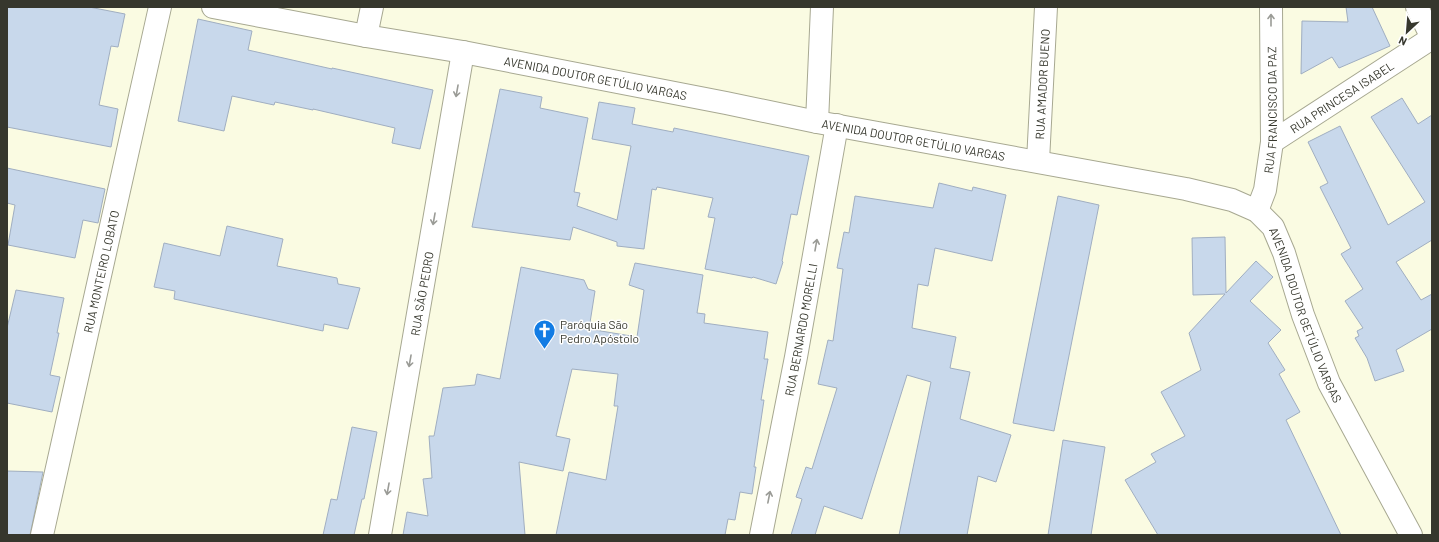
<svg xmlns="http://www.w3.org/2000/svg" width="1439" height="542" font-family="Barlow,sans-serif">
  <style>
    .building { fill: #c8d8eb; stroke: #a0aec1 }
    .lines { fill: none; stroke-linecap: round; stroke-linejoin: round }
    .street-casing { stroke: #a7a891; stroke-width: 24 }
    .secondary-casing { stroke: #a7a891; stroke-width: 24 }
    .street { stroke: #fff; stroke-width: 22 }
    .secondary { stroke: #fff; stroke-width: 22 }
    .oneway { stroke: #9a9b96 }
    .labels { text-anchor: middle; dominant-baseline: central; stroke-width: 3; stroke-linejoin: round; paint-order: stroke }
    .street-label { font-size: 12px; fill: #36372d; stroke: #fff }
    .poi-label { font-size: 12px; fill: #36372d; stroke: #fff; text-anchor: start }
  </style>
  <rect width="100%" height="100%" fill="#fafbe2"/>
  <!-- building -->
  <path class="building" d="M7 7H89L125 14 118 47 111 46 99 105 118 109 111 147 7 127Z
    M1346 7H1372L1390 46 1339 68 1332 57 1301 74 1302 21 1348 22Z
    M198 19 252 31 248 50 332 69V68L369 76 433 90 420 149 392 143 395 128 313 109V110L275 102 274 105 232 96 224 131 178 121Z
    M500 89 542 97 540 108 588 118 574 192 580 193 577 206 617 220 631 146 592 139 599 102 635 108 632 124 673 132 674 128 809 156 797 215 791 214 782 261 783 262 776 284 753 277 752 278 705 269 715 218 708 217 713 198 657 187 656 190 652 189 644 249 617 246V242L573 227 570 240 472 227Z
    M1402 98 1418 124 1432 115V240L1396 262 1421 300 1432 294V329L1396 350 1404 371 1375 381 1367 358 1355 338 1359 336 1357 331 1363 328 1345 301 1363 289 1341 254 1351 248 1320 187 1328 183 1308 142 1340 126 1388 225 1425 202 1371 117Z
    M7 168 105 189 98 223 83 220 75 258 8 245 15 205 7 203Z
    M939 183 972 191 973 187 1006 195 992 261 935 248 928 286 918 284 912 328 956 337 950 368 970 372 960 419 1011 435 996 482 978 476 967 535H899L931 382 907 375 862 519 824 506 815 535H791L802 499 796 497 806 467 812 469 837 388 818 384 828 340 833 341 843 269 837 268 844 232 849 233 855 196 933 208Z
    M1058 196 1099 205 1054 431 1013 423Z
    M227 226 283 239 277 266 337 278 338 284 360 288 348 329 324 324 323 331 174 299 175 291 154 287 164 243 220 256Z
    M1225 237 1226 293 1256 261 1273 277 1250 301 1281 330 1268 343 1285 370 1279 374 1300 412 1286 420 1341 535H1158L1125 480 1156 462 1151 454 1185 436 1161 392 1201 370 1189 333 1225 294 1193 295 1192 238Z
    M635 263 703 275 697 313 705 314 704 323 768 332 764 359H768L761 400H764L754 467H756L752 494 740 492 735 520 728 519 725 535H556L569 472 606 480 618 406H614L618 374 572 369 556 436 570 439 563 471 519 462 525 535H403L407 512 428 516 423 479 432 478 429 436H434L443 388 475 385 477 374 500 379 521 267 584 280 588 289 595 291 589 329 637 337 644 290 629 285Z
    M16 290 64 298 57 333H59L50 375 60 377 52 412 7 403V328Z
    M352 427 377 432 364 499H362L354 535H323L331 499 337 500Z
    M1063 440 1105 447 1091 535H1048Z
    M7 471 43 472 30 535H7Z"/>
  <g class="lines">
    <defs>
      <g id="street">
        <path d="M1417 7 1432 38"/>
        <path d="M366 36 372 7"/>
        <path d="M817 122 822 7"/>
        <path id="s1" d="M1272 142 1432 38"/>
        <path id="s2" d="M1038 161 1046 7"/>
        <path id="s3" d="M1257 211 1265 190 1272 142 1271 7"/>
        <path id="s4" d="M42 535 160 7"/>
        <path id="s5" d="M380 535 463 52"/>
        <path id="s6" d="M761 535 796 357 837 125"/>
      </g>
      <g id="secondary">
        <path id="s7" d="M213 7 366 36 463 52 726 103 817 122 1186 189 1232 200 1257 211 1273 227 1284 253 1303 315 1329 383 1411 535"/>
      </g>
    </defs>
    <!-- street casing -->
    <use href="#street" class="street-casing"/>
    <!-- secondary casing -->
    <use href="#secondary" class="secondary-casing"/>
    <!-- street -->
    <use href="#street" class="street"/>
    <!-- secondary -->
    <use href="#secondary" class="secondary"/>
  </g>
  <!-- one-way arrows -->
  <defs><path id="oneway-shaft" d="M-6 0H5M1.5-3L5.5 0L1.5 3" fill="none" stroke-width="1.6" stroke-linecap="round" stroke-linejoin="round"/></defs>
  <g class="oneway">
    <use href="#oneway-shaft" transform="translate(1271 20) rotate(-90)"/>
    <use href="#oneway-shaft" transform="translate(457 91) rotate(100)"/>
    <use href="#oneway-shaft" transform="translate(434 219) rotate(100)"/>
    <use href="#oneway-shaft" transform="translate(816 245) rotate(-80)"/>
    <use href="#oneway-shaft" transform="translate(410 361) rotate(100)"/>
    <use href="#oneway-shaft" transform="translate(388 489) rotate(100)"/>
    <use href="#oneway-shaft" transform="translate(769 497) rotate(-79)"/>
  </g>
  <!-- icons -->
  <defs>
    <symbol id="church-pin" viewBox="-11 -11 22 30"><path d="M0 17L-7.5 6A9.5 9.5 0 1 1 7.5 6Z" fill="#127ce4" stroke="#fff"/><path d="M-1.2-6h2.4v3.5h3.3v2.4h-3.3V6h-2.4V-.1h-3.3v-2.4h3.3Z" fill="#fff"/></symbol>
  </defs>
  <g fill-rule="evenodd">
    <use href="#church-pin" x="532" y="318" width="25" height="34"/>
  </g>
  <g class="labels">
    <!-- street labels -->
    <g class="street-label">
      <text stroke="none"><textPath href="#s7" startOffset="389">AVENIDA DOUTOR GETÚLIO VARGAS</textPath></text>
      <text stroke="none"><textPath href="#s2" startOffset="77">RUA AMADOR BUENO</textPath></text>
      <text stroke="none"><textPath href="#s1" startOffset="83">RUA PRINCESA ISABEL</textPath></text>
      <text stroke="none"><textPath href="#s3" startOffset="103">RUA FRANCISCO DA PAZ</textPath></text>
      <text stroke="none"><textPath href="#s7" startOffset="713">AVENIDA DOUTOR GETÚLIO VARGAS</textPath></text>
      <text stroke="none"><textPath href="#s4" startOffset="270">RUA MONTEIRO LOBATO</textPath></text>
      <text stroke="none"><textPath href="#s5" startOffset="245">RUA SÃO PEDRO</textPath></text>
      <text stroke="none"><textPath href="#s7" startOffset="1181">AVENIDA DOUTOR GETÚLIO VARGAS</textPath></text>
      <text stroke="none"><textPath href="#s6" startOffset="209">RUA BERNARDO MORELLI</textPath></text>
    </g>
    <!-- poi labels -->
    <g class="poi-label">
      <text x="560" y="324">Paróquia São<tspan x="560" dy="14">Pedro Apóstolo</tspan></text>
    </g>
  </g>
  <!-- border -->
  <rect width="1439" height="542" fill="none" stroke="#36372d" stroke-width="16"/>
  <!-- north arrow -->
  <g transform="translate(1407 32) rotate(206)" stroke="#ffffff" stroke-width="3" paint-order="stroke">
  <path d="M0-3L7 15L0 10L-7 15Z" fill="#36372d"/>
  <text y="-6" font-size="11" font-weight="bold" text-anchor="middle" fill="#36372d">N</text>
  </g>
</svg>
